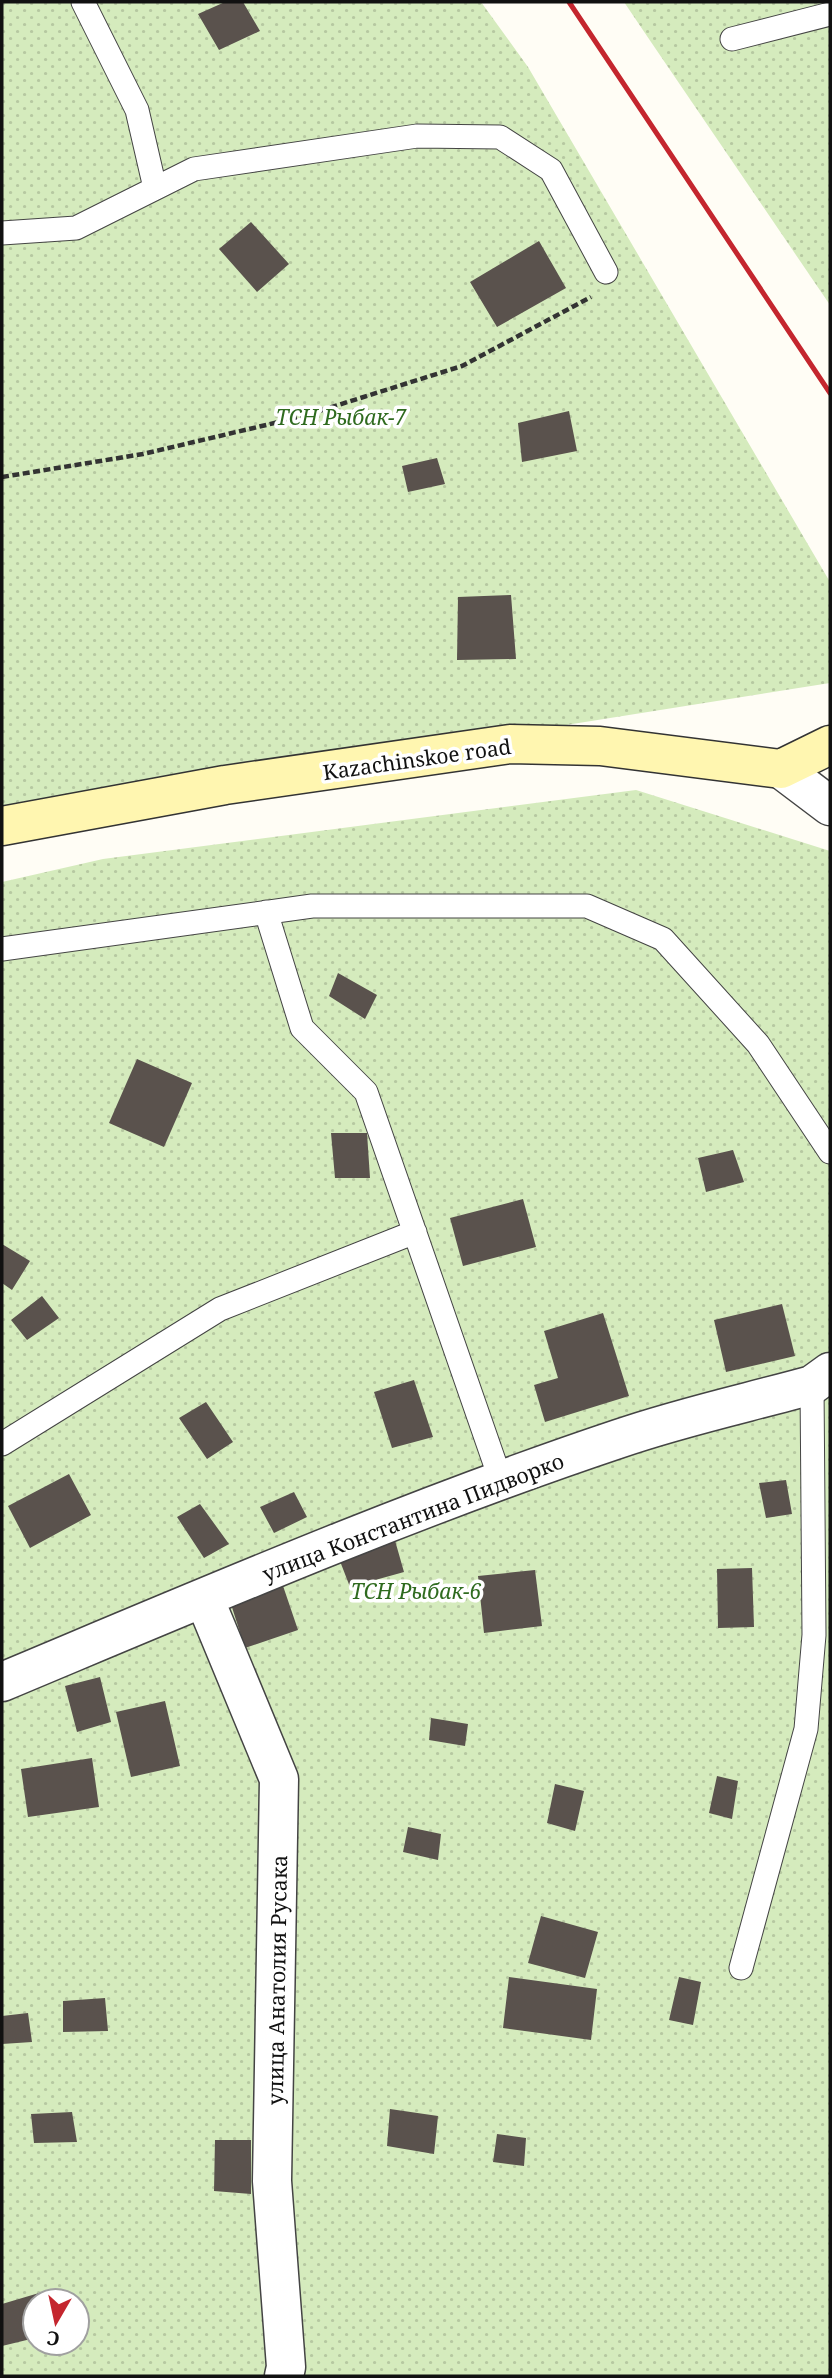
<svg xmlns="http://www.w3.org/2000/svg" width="832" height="2378" font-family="'Noto Serif',serif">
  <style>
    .park { fill: url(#park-dots); fill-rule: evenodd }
    .building { fill: #5a524d }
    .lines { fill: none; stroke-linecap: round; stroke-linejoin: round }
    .lane-casing { stroke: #444; stroke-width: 25 }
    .street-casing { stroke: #444; stroke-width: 41 }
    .secondary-casing { stroke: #333; stroke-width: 41 }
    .path { stroke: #333; stroke-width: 4.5; stroke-dasharray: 7 3.5; stroke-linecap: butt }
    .lane { stroke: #fff; stroke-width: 23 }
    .street { stroke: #fff; stroke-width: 38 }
    .secondary { stroke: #fff6b0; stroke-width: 38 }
    .rail { stroke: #c4262e; stroke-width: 5 }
    .labels { text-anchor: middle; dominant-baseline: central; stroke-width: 7; stroke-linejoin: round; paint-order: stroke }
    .park-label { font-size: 21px; font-style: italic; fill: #2f6b1f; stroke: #fff }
    .street-label { font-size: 21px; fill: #111; stroke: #fff }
  </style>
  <defs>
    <pattern id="park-dots" width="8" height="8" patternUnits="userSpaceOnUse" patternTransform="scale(1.75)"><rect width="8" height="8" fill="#d5ebbd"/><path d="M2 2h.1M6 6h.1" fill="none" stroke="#b6c8a1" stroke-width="1.8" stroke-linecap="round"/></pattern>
  </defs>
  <rect width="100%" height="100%" fill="#fffdf5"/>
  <!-- park -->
  <path class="park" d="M2 2H481L528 67 830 582V683L2 815Z
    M624 2H830V305L651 42Z
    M636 790 830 851V2376H2V882L103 859ZM35 2301H77V2343H35Z"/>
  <!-- building -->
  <path class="building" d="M225 2H243L260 31 219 50 198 14Z
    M251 222 289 264 257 292 219 249Z
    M539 241 566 288 497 327 470 282Z
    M569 411 577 451 522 462 518 423Z
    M437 458 445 484 408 492 402 466Z
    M511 595 516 659 457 660 458 597Z
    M338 973 377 995 365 1019 329 996Z
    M137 1059 192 1083 164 1147 109 1123Z
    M331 1133H367L370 1178H335Z
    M733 1150 744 1182 706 1192 698 1158Z
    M523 1199 536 1247 463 1266 450 1218Z
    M2 1244 30 1261 12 1290 2 1283Z
    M42 1296 59 1318 27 1340 11 1320Z
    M782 1304 795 1356 726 1372 714 1320Z
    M603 1313 629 1396 545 1422 534 1385 558 1378 544 1331Z
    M414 1380 433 1437 392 1448 374 1392Z
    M206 1402 233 1442 207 1459 179 1418Z
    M69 1474 91 1515 30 1548 8 1506Z
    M786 1480 792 1514 766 1518 759 1483Z
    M294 1492 307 1517 274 1533 260 1507Z
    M200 1504 229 1544 204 1558 177 1517Z
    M394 1537 404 1572 350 1587 338 1556Z
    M752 1568 754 1627 718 1628 717 1569Z
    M535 1570 542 1626 484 1633 478 1576Z
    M281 1580 298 1630 245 1648 229 1598Z
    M100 1677 111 1722 77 1732 65 1686Z
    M165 1701 180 1766 131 1777 116 1712Z
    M431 1718 468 1724 465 1746 429 1740Z
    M92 1758 99 1807 28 1817 21 1769Z
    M717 1776 738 1781 732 1819 709 1813Z
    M555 1784 584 1791 575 1831 547 1823Z
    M408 1827 441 1834 438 1860 403 1852Z
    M541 1916 598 1932 585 1978 528 1963Z
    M509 1977 597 1989 591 2040 503 2028Z
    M679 1977 701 1982 693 2025 669 2020Z
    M105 1998 108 2031 63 2032V2001Z
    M28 2013 32 2042 2 2044V2016Z
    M390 2109 438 2116 434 2154 387 2146Z
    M72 2112 77 2142 34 2143 31 2114Z
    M497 2134 526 2138 524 2166 493 2162Z
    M215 2140H251V2194L214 2191Z
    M39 2293 41 2301H35V2338L2 2346V2304Z"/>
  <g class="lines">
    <defs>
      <path id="lane" d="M83 2 137 110 155 188
        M732 39 830 14
        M2 233 76 228 194 169 417 136 500 137 551 170 606 272
        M266 912 302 1028 366 1092 501 1481
        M2 949 312 906H587L663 939 758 1044 830 1152
        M2 1444 220 1309 415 1232
        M741 1968 806 1729 814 1635 812 1385"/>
      <path id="street" d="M781 769 830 806
        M204 1598 279 1779 272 2181 286 2367 284 2376
        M2 1682C205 1597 409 1509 618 1439 681 1417 747 1403 812 1385L830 1372"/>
      <path id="secondary" d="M2 826 225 785 510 744 600 746 781 769 830 745"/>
    </defs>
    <!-- lane casing -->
    <use href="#lane" class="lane-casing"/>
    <!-- street casing -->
    <use href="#street" class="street-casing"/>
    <!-- secondary casing -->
    <use href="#secondary" class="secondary-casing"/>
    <!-- path -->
    <path class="path" d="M2 477 143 454 300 417 462 366 591 297"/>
    <!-- lane -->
    <use href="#lane" class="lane"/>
    <!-- street -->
    <use href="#street" class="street"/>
    <!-- secondary -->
    <use href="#secondary" class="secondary"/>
    <!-- rail -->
    <path class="rail" d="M569 2 830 393"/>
  </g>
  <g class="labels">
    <!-- park labels -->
    <g class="park-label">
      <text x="341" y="417">ТСН Рыбак-7</text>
      <text x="416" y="1591">ТСН Рыбак-6</text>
    </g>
    <!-- street labels -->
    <g class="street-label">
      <text transform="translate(417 759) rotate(-8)">Kazachinskoe road</text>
      <text transform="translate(413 1517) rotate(-21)">улица Константина Пидворко</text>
      <text transform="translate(277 1980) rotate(-89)">улица Анатолия Русака</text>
    </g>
  </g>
  <!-- border -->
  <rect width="832" height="2378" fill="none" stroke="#111111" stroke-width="7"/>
  <!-- north arrow -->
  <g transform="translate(56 2322) rotate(189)"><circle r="33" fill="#ffffff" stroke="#a0a0a0" stroke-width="2"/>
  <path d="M0-5L12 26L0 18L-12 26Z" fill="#c4262e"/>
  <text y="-10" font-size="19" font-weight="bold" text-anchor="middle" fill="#111111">С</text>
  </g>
</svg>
